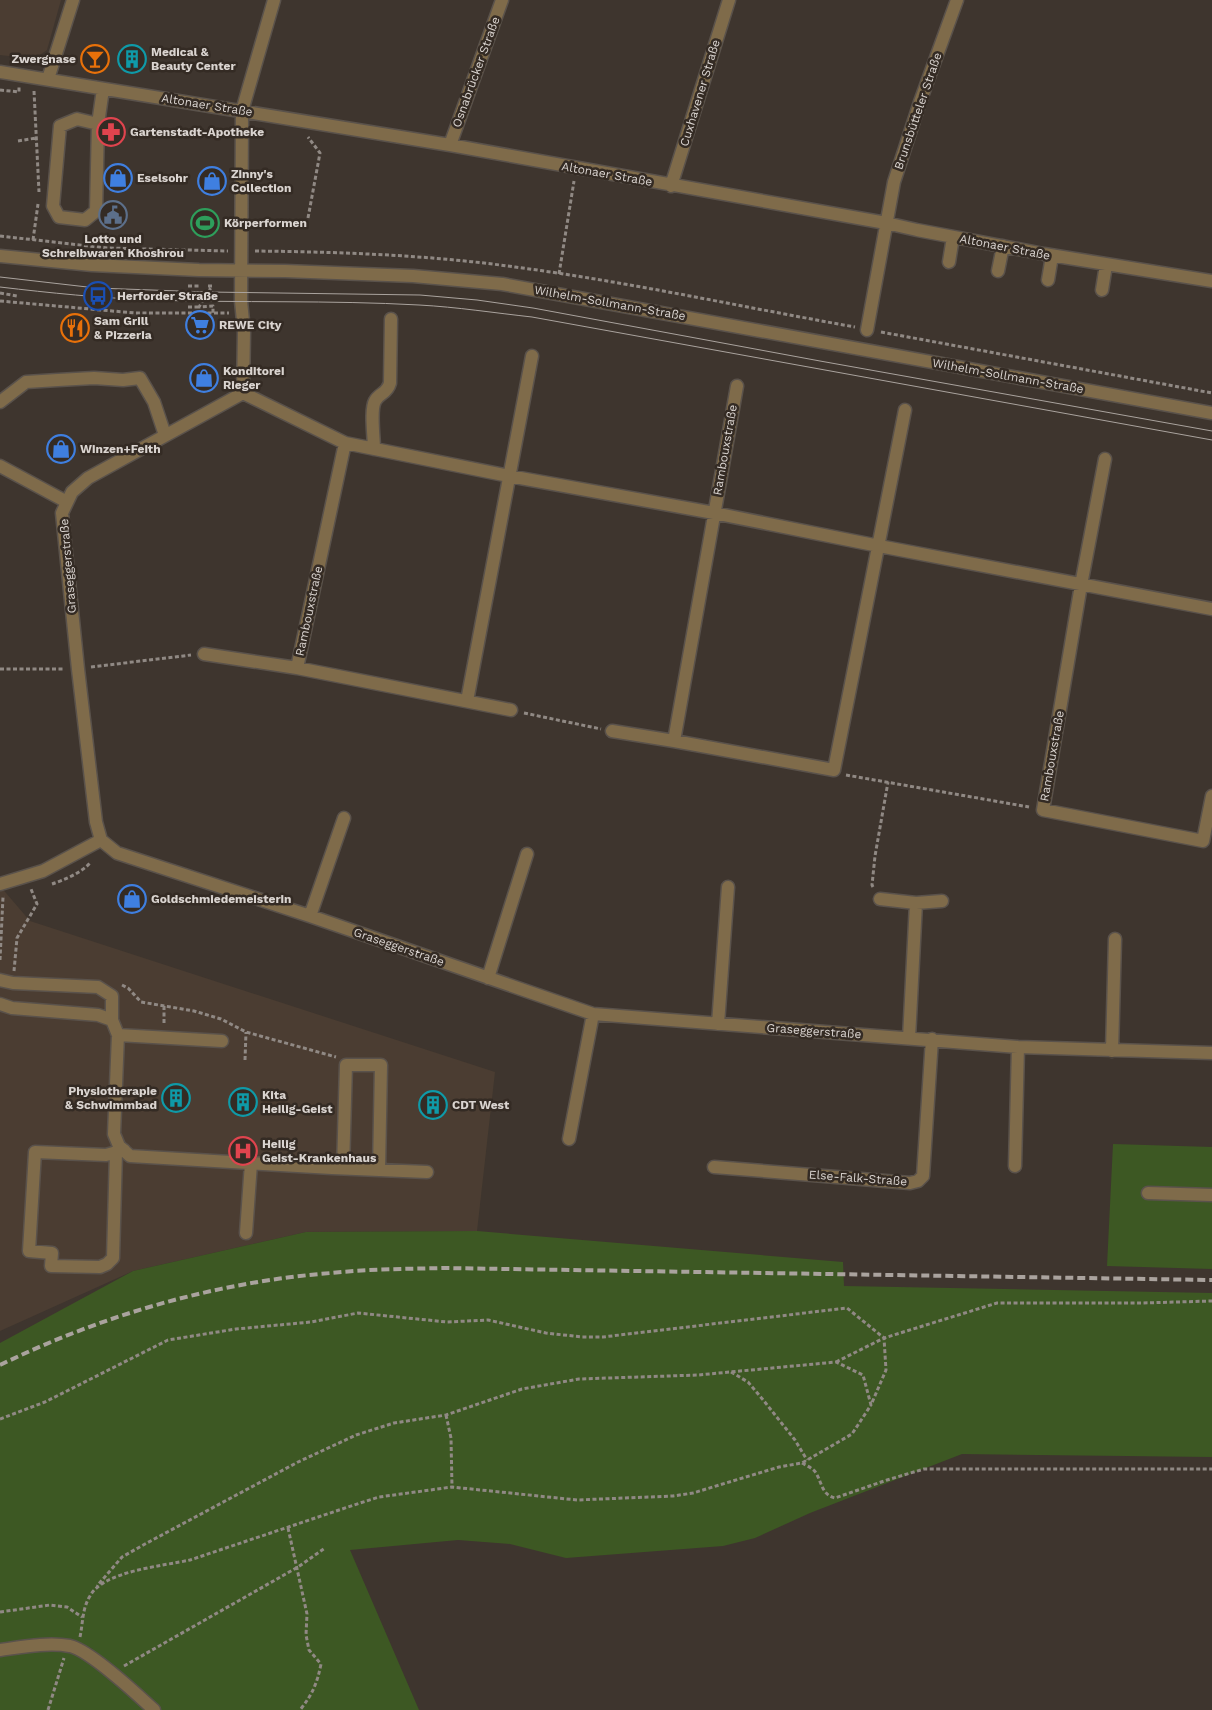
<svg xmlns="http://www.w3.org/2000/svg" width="1212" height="1710" font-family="'Work Sans',sans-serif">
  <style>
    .built { fill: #4b3d32 }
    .green { fill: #3d5823 }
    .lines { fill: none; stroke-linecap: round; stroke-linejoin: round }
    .minor-casing { stroke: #5a524b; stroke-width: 15 }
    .path { stroke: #908984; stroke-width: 3; stroke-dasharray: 4 2.5; stroke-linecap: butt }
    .minor { stroke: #7f6b4a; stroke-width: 12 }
    .tram { stroke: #aaa39e; stroke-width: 1 }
    .rail { stroke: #aaa39e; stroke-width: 4; stroke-dasharray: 8 4; stroke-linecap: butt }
    .labels { text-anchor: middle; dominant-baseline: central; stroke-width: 5; stroke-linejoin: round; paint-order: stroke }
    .poi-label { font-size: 12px; font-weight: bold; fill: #dad4d0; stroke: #342b24; text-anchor: start }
    .street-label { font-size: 12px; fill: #dad4d0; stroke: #342b24 }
  </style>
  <rect width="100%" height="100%" fill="#3e352e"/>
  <!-- built -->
  <path class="built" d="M0 0H61L47 50 34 59 0 55Z
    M0 886 30 921 495 1072 477 1231 306 1232 133 1271 0 1331Z"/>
  <!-- green -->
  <path class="green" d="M1113 1144 1212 1147V1269L1107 1266Z
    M477 1231 843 1262 844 1286 1212 1293V1457L962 1454 810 1513 755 1538 723 1546 566 1558 510 1544 458 1540 350 1550 419 1710H159L91 1648 72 1641 0 1647V1343L133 1271 306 1232Z
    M49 1648 65 1650 89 1660 148 1710H0V1654Z"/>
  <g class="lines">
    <defs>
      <path id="minor" d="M274 0 242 111 241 301 244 331 243 393 345 443 509 476 714 513 879 546 1212 609
        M0 72 450 145 886 223 917 230 1044 254 1212 281
        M48 79 73 0
        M98 124 77 119 60 126 53 206 59 217 85 220 96 211 98 124 103 89
        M450 145 502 0
        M671 186 729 0
        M0 256 92 265 199 270 285 271 413 276 502 284 1212 413
        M949 262 953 237
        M998 271 1003 246
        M1048 280 1052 256
        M1102 290 1106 265
        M867 330 894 182 920 102 957 0
        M737 386 674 741 834 770 905 410
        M0 402 26 382 58 380 94 378 123 380 140 378 154 402 165 435
        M345 443 297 668 511 710
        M374 449C374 437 370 410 375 401 379 393 387 394 390 383L391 319
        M1105 459 1081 585 1043 810 1203 841 1212 796
        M0 466 67 502
        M204 654 297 668
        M467 701 532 356
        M612 731 674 741
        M101 840 96 822 78 669 62 513 72 492 88 478 243 393
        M0 884 43 871 101 840 117 853 310 916 593 1014 1018 1047 1212 1053
        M880 899 916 903 909 1038
        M916 903 942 901
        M310 916 344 818
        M488 978 527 854
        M0 980 13 983 98 987 112 996V1020L118 1035 114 1134 119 1146 130 1156 332 1168 427 1172
        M0 1004 12 1008 98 1015 112 1020
        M718 1024 728 887
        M118 1035 222 1041
        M1112 1051 1115 939
        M569 1139 593 1014
        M116 1152 113 1258 107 1264 100 1267 51 1266 52 1253 29 1251 35 1152 106 1155 124 1150
        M1015 1166 1018 1047
        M714 1167 910 1183 918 1181 923 1176 932 1039
        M343 1168 346 1065H381L379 1170
        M1148 1193 1212 1195
        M246 1233 251 1163
        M0 1650C22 1647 48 1642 70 1646 89 1650 138 1695 154 1710"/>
    </defs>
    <!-- minor casing -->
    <use href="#minor" class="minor-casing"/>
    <!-- path -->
    <path class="path" d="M0 90 19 92V87
      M34 91 39 192
      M18 141 36 138
      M308 218 320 153 308 137
      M0 236 107 248 228 251
      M33 240 38 204
      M255 251C342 252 429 255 515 267 629 282 742 307 855 327
      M559 274 574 181
      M188 286H199
      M208 286H212L199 307 213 306V313
      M0 293 17 296
      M0 301 135 313H229
      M188 307H199
      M881 332 1212 393
      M91 667 191 655
      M0 669H64
      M524 713 601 729
      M846 775 1029 807
      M52 884C64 880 81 873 90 863
      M873 887 872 885 875 856 888 782
      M0 960 3 897H5
      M14 971 17 938 37 904 31 889
      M122 985 128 988 141 1002 194 1011 221 1019 246 1032 336 1057
      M164 1006V1025
      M245 1060 246 1032
      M836 1362 884 1338 997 1303H1142L1212 1301
      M731 1372 748 1382 764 1401 795 1440 807 1460
      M446 1415 451 1438 452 1487
      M0 1419 45 1402 168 1340 236 1329 311 1322 358 1313 447 1322 488 1320 546 1333 582 1337H603L847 1308 884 1338 886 1370 871 1405 863 1375 836 1362 698 1375 579 1379 522 1389 446 1415 394 1423 356 1435 298 1462 145 1544 122 1557 97 1586
      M802 1463C807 1466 813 1468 816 1473 822 1483 822 1495 835 1498L887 1480 924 1469H1212
      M288 1528 307 1614 306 1635 309 1650 321 1664C317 1684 312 1695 300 1710
      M0 1612 50 1605 67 1607 82 1617
      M80 1637C83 1623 82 1609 90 1596 103 1571 163 1566 190 1560L360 1503 379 1497 452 1487 577 1500 673 1496 693 1493 779 1467 802 1463 852 1434 871 1405
      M124 1666 298 1567 325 1548
      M48 1710 64 1658"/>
    <!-- minor -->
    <use href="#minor" class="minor"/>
    <!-- tram -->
    <path class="tram" d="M0 277 96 288 208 292 420 295 477 300 533 308 820 361 1212 431
      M0 287C50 293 101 298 151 300 240 303 330 300 419 305 457 307 495 313 532 317L1212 440"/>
    <!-- rail -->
    <path class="rail" d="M0 1365C103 1315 216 1282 331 1273 368 1269 406 1269 444 1268L1212 1280"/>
  </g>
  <!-- icons -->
  <defs>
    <symbol id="bar-ring" viewBox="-11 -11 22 22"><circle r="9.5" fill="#342b24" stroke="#e8710a" stroke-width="1.5"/><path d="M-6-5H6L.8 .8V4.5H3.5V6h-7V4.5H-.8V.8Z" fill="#e8710a"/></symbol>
    <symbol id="building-ring" viewBox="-11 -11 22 22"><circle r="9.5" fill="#342b24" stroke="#0f9aa8" stroke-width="1.5"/><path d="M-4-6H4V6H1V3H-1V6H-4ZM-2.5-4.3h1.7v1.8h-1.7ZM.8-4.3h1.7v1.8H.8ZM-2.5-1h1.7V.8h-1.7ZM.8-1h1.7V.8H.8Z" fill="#0f9aa8"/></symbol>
    <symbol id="pharmacy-ring" viewBox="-11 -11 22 22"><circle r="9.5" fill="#342b24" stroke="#e0444e" stroke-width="1.5"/><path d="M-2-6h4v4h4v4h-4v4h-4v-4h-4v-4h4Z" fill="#e0444e"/></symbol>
    <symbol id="shop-ring" viewBox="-11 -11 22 22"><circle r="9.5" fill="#342b24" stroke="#3f7fe0" stroke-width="1.5"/><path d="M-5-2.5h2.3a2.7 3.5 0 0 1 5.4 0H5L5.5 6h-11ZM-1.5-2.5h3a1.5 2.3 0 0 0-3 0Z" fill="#3f7fe0"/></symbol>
    <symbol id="civic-ring" viewBox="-11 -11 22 22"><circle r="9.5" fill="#342b24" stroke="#5c6f8a" stroke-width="1.5"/><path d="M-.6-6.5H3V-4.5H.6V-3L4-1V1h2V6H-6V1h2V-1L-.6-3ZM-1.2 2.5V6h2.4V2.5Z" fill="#5c6f8a"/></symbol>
    <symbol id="stadium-ring" viewBox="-11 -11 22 22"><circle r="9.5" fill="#342b24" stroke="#2e9e5b" stroke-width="1.5"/><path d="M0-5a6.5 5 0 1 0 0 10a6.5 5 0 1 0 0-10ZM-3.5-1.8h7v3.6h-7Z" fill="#2e9e5b"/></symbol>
    <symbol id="bus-ring" viewBox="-11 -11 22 22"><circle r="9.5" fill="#342b24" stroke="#1a4fb4" stroke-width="1.5"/><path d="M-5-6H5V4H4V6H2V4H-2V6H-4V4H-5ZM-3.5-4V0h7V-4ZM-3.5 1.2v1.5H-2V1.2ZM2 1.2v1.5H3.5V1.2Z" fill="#1a4fb4"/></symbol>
    <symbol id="supermarket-ring" viewBox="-11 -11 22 22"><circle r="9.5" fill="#342b24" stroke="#3f7fe0" stroke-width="1.5"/><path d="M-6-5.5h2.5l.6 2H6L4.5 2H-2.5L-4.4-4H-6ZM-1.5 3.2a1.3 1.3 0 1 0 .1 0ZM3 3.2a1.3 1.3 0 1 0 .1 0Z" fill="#3f7fe0"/></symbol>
    <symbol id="restaurant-ring" viewBox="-11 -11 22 22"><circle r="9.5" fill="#342b24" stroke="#e8710a" stroke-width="1.5"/><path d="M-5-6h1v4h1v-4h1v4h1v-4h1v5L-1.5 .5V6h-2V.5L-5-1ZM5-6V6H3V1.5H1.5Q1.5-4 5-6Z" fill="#e8710a"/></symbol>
    <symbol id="hospital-ring" viewBox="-11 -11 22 22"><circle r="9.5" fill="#342b24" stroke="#e0444e" stroke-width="1.5"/><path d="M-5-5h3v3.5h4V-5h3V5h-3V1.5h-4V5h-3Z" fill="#e0444e"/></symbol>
  </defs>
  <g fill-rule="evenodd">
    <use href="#bar-ring" x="79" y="43" width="32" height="32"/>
    <use href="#building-ring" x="116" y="43" width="32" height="32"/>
    <use href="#pharmacy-ring" x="95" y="116" width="32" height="32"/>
    <use href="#shop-ring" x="102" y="162" width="32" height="32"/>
    <use href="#shop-ring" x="196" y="165" width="32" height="32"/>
    <use href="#civic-ring" x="97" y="199" width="32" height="32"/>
    <use href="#stadium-ring" x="189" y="207" width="32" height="32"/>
    <use href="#bus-ring" x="82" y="280" width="32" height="32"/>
    <use href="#supermarket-ring" x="184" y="309" width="32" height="32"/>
    <use href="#restaurant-ring" x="59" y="312" width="32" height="32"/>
    <use href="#shop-ring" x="188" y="362" width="32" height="32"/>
    <use href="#shop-ring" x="45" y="433" width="32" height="32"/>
    <use href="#shop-ring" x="116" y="883" width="32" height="32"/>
    <use href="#building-ring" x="160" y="1082" width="32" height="32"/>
    <use href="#building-ring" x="227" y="1086" width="32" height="32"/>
    <use href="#building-ring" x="417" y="1089" width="32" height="32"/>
    <use href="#hospital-ring" x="227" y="1135" width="32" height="32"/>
  </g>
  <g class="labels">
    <!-- poi labels -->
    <g class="poi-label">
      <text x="151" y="52">Medical &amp;<tspan x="151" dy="14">Beauty Center</tspan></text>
      <text x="76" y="59" text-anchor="end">Zwergnase</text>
      <text x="130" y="132">Gartenstadt-Apotheke</text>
      <text x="231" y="174">Zinny's<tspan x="231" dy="14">Collection</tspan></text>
      <text x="137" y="178">Eselsohr</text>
      <text x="224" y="223">Körperformen</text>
      <text x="113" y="239" text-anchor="middle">Lotto und<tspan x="113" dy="14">Schreibwaren Khoshrou</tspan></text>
      <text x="117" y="296">Herforder Straße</text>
      <text x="94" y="321">Sam Grill<tspan x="94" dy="14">&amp; Pizzeria</tspan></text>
      <text x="219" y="325">REWE City</text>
      <text x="223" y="371">Konditorei<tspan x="223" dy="14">Rieger</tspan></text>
      <text x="80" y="449">Winzen+Feith</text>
      <text x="151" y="899">Goldschmiedemeisterin</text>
      <text x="157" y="1091" text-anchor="end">Physiotherapie<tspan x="157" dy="14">&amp; Schwimmbad</tspan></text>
      <text x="262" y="1095">Kita<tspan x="262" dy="14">Heilig-Geist</tspan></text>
      <text x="452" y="1105">CDT West</text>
      <text x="262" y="1144">Heilig<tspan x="262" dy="14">Geist-Krankenhaus</tspan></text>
    </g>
    <!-- street labels -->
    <g class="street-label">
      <text transform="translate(476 72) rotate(-70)">Osnabrücker Straße</text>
      <text transform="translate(700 93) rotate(-73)">Cuxhavener Straße</text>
      <text transform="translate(207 105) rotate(9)">Altonaer Straße</text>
      <text transform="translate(918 111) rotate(-71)">Brunsbütteler Straße</text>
      <text transform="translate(607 174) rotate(10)">Altonaer Straße</text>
      <text transform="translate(1005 247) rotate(11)">Altonaer Straße</text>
      <text transform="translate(610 303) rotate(10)">Wilhelm-Sollmann-Straße</text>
      <text transform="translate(1008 376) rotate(10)">Wilhelm-Sollmann-Straße</text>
      <text transform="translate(725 450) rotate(-80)">Rambouxstraße</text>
      <text transform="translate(68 566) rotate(-95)">Graseggerstraße</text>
      <text transform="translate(309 611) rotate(-78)">Rambouxstraße</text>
      <text transform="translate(1052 756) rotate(-80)">Rambouxstraße</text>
      <text transform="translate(399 947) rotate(19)">Graseggerstraße</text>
      <text transform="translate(814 1031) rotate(4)">Graseggerstraße</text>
      <text transform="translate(858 1178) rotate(4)">Else-Falk-Straße</text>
    </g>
  </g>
</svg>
